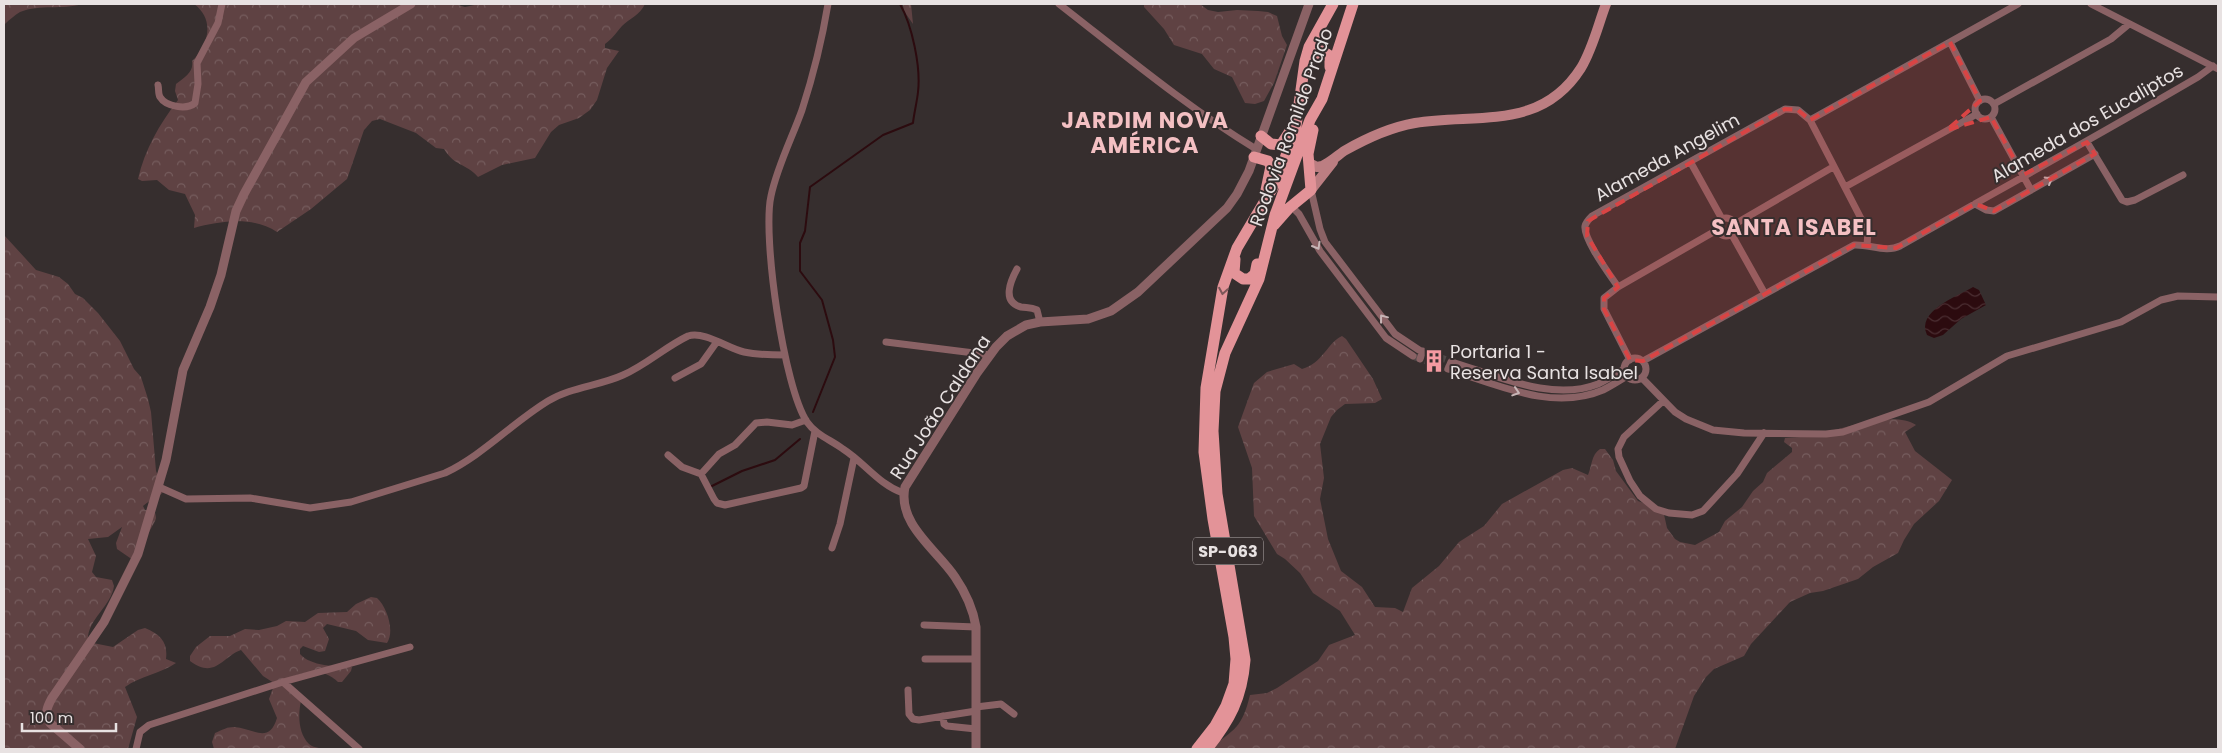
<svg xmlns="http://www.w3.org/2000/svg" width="2222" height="753" font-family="Poppins,sans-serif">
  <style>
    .forest { fill: url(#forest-crowns) }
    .water { fill: url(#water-waves) }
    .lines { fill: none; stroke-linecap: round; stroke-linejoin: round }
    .stream { stroke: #2c0b0f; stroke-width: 2 }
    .minor-tunnel { stroke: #514949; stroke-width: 7; stroke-dasharray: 7 3.5; stroke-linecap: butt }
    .minor { stroke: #8a6265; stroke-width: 7 }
    .tertiary { stroke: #8a6265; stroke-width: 9 }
    .secondary { stroke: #bc7e82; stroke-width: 10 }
    .primary { stroke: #e39398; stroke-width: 11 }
    .oneway { stroke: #c7b5b6 }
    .oneway2 { stroke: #7b5658 }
    .marked { fill: #d94444; fill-opacity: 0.2; stroke: #d94444; stroke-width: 4; stroke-dasharray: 10 6; stroke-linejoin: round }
    .labels { text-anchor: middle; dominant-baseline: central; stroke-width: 4; stroke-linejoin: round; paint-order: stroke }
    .shield { fill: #362e2e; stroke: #b3acac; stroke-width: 1 }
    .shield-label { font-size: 16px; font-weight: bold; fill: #e8e2e2 }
    .street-label { font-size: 18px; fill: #e8e2e2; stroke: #362e2e }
    .poi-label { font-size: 18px; fill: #e8e2e2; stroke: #362e2e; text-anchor: start }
    .district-label { font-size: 22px; font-weight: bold; letter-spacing: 1px; fill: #f4c0c3; stroke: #362e2e }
  </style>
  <defs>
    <pattern id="forest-crowns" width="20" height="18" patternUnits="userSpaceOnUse" patternTransform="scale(1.25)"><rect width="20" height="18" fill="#5f4243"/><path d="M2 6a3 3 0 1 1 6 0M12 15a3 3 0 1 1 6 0" fill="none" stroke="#765d5e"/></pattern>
    <pattern id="water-waves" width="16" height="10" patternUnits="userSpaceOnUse" patternTransform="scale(1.25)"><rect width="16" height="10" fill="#2c0b0f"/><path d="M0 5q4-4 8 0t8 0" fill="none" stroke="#4b2e32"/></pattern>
  </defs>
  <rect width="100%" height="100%" fill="#362e2e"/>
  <!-- forest -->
  <path class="forest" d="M4 4H82C62 10 40 4 20 12 15 15 9 20 5 24Z
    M194 4H455L465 7 479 4H645C640 15 630 18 622 26 616 33 612 39 605 44V48L619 51 607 68 597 100 590 110 579 118 559 125 551 132 535 158 502 165 478 177C466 163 455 167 444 149L436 148 416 133 380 119 372 121 364 130 347 179 311 209 277 232C254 216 220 221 194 228L195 215 185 194 169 190 157 180 142 181 138 179C145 149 159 125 178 100L175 91 176 84C185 77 194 72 192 61 209 45 215 19 194 4Z
    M903 4H911L913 24 904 11Z
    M1144 4H1200L1208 10 1218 12 1237 10 1258 11 1268 12 1277 16 1282 36 1287 45 1274 83 1264 101 1255 104 1245 103 1232 77 1214 69 1202 54 1174 45 1164 29 1144 7Z
    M4 235 36 270 59 277 68 284 75 294 83 298 98 313 120 341 134 369 141 377 148 399 151 412 156 471 164 491C160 497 149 500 143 506L145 510H154C155 512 156 516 156 518 156 522 136 553 133 560L117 549 116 543 122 527 108 537 88 539 96 556 92 572 96 577 112 580 114 586C111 607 86 620 88 642L113 647 138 630 145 628C161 635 168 642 166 659L176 663C160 674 140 676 125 687L137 717 128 749H4Z
    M1342 336 1346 339 1373 379 1382 399 1375 403 1345 404 1337 410 1331 417 1320 444 1324 478 1320 499 1328 539 1341 571 1362 587 1375 607 1395 608 1403 612 1412 588 1439 566 1459 542 1484 526 1502 504 1563 470 1572 468 1588 475C1592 466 1591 455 1600 449H1605L1613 460 1616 471 1638 501 1663 510 1667 528 1675 539 1680 542 1695 545 1719 532 1725 521 1742 507 1753 491 1763 482 1767 473 1792 452V448L1784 442 1785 438C1795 437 1806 437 1816 435 1843 429 1892 410 1916 425L1905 432 1915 451 1952 480 1939 501 1914 524 1904 540 1898 553 1873 567 1858 579 1823 591 1810 593 1790 602 1751 644 1744 656 1714 669 1706 677 1694 696 1675 749H1209C1235 729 1242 728 1250 695L1267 693 1277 688 1318 661 1329 645 1355 635 1340 611 1313 593 1300 573 1285 559 1277 554 1254 516 1252 468 1238 427 1254 383 1267 372 1294 364 1302 369C1322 364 1329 341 1342 336Z
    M371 597 377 598C387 607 395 631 387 643L368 640 356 631 327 624 323 628 329 639 325 651 319 652 303 646 300 649V654C310 666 337 667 352 667L351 671 342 682H338C323 667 301 671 284 681L301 701C298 714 298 733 309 744 312 747 319 748 324 749H214L212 742 215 733C222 730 227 727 234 727 253 728 269 745 277 718L269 699 273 688 277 685 263 676 241 650C223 656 215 680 190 661V656L196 647 210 636H230L245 629 259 630 277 626 286 621 305 622 318 613 347 612 356 604Z"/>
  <!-- water -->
  <path class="water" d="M1973 287 1979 290 1986 305 1961 319 1943 335 1934 338 1927 335C1916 311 1956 297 1973 287Z"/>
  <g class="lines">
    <!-- stream -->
    <path class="stream" d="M813 412 835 357 833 340 822 300 800 271V243L805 231 810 187 883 135 913 123C914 113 917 102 918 92 921 67 912 25 900 4
      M710 487 742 471 775 460 800 439"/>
    <!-- minor-tunnel -->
    <path class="minor-tunnel" d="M1419 350 1455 363
      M1415 357 1452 370"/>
    <!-- minor -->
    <path class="minor" d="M828 4C822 40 813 76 802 110 792 138 777 167 771 196 762 236 784 388 807 422 816 435 831 440 843 449 865 463 878 484 903 493
      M1059 4C1122 53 1188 108 1256 149
      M2091 4 2218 69
      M1950 42 1980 101
      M158 85C159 89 158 94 160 97 166 107 187 110 195 103L198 84 197 63 218 23 222 4
      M1975 109a10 10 0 1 1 20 0a10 10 0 1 1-20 0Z
      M1994 104 2111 39 2129 24
      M1991 117 2031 190
      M1810 120 2018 4
      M2087 142 2122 200 2127 202 2135 200 2183 175
      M1691 163 1722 219
      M1845 187 1977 114
      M1311 190 1320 229 1325 242 1395 334 1419 350
      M1975 204 1986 210 1994 211 2095 154
      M1289 208 1294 209 1299 214 1320 251 1386 338 1413 356
      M1717 227a9 9 0 1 1 18 0a9 9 0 1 1-18 0Z
      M1735 224 1833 167
      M1732 235 1765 294
      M1017 269C1011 280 1001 302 1021 307 1027 308 1031 307 1037 310L1040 322
      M1618 287C1610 275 1583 239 1585 226 1586 222 1589 219 1592 216L1785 109 1798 110 1810 120 1868 232 1867 245
      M886 342 990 355
      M1624 369a11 11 0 1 1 22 0a11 11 0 1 1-22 0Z
      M1420 359 1423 351
      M1630 360 1604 309V298L1618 287 1717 230
      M1643 361 1854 245C1869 244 1886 253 1900 246 1999 190 2099 135 2198 77L2213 66
      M1455 363C1499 376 1552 402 1598 384 1607 380 1616 374 1624 369
      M1448 369 1451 362
      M1453 371C1500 386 1554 411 1603 390 1611 386 1619 381 1627 376
      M675 378 701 364 716 343
      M1642 378 1675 412 1686 419 1713 430 1744 433 1826 434 1843 432 1929 402 2007 356 2121 322 2161 300 2178 296 2218 297
      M1663 401 1624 437 1618 449 1619 457 1630 481 1640 496 1656 509 1669 513 1692 515 1703 511 1737 474 1764 433
      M668 455 682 467 701 474 714 499 717 503 725 505 801 488 804 486 815 431
      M701 474 719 454 735 445 756 423 767 422 792 425 806 420
      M159 487 186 499 250 498 310 508 351 502 445 473C483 455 512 423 548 401 571 387 599 386 623 375 646 365 665 347 688 336 705 331 727 348 744 352 758 355 771 355 785 355
      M832 548 840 524 854 458
      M924 625 976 627
      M925 659H976
      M283 682 359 749
      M908 690 909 714 913 719 919 720 976 711
      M976 707 1001 704 1014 714
      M943 716 944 724 947 726 976 729
      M136 749 140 732 149 725 283 682 410 647"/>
    <!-- tertiary -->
    <path class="tertiary" d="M80 749 50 723C44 714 47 707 52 698L104 622 138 554 166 460 183 370 210 307 221 275 236 211 244 194 306 82 354 38 411 4
      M976 749V627C973 608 966 593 955 577 937 550 897 524 905 487L977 373 996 347 1007 336 1026 325 1040 322 1088 319 1111 311 1138 292 1227 208 1237 194 1249 171 1309 4"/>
    <!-- secondary -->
    <path class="secondary" d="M1309 163 1317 167 1322 166C1331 162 1337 156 1344 151 1365 139 1392 127 1415 123 1478 113 1541 131 1581 68 1593 48 1598 25 1606 4
      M1311 190 1333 162"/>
    <!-- primary -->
    <path class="primary" d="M1307 65 1313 55 1322 51 1330 56V67
      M1261 136 1271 144 1281 145 1290 131
      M1254 157 1268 161 1271 166 1266 190
      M1274 225 1289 208 1311 190 1308 154 1313 130
      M1235 259 1234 273 1243 279H1249L1255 274 1257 264
      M1197 749 1215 726 1226 706 1234 684 1236 659 1234 637 1213 519 1204 452 1206 388 1223 287 1237 248 1278 179 1296 126 1305 61 1309 47 1333 4
      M1207 749C1230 720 1242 698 1245 660L1217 494 1213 431 1215 391 1225 353 1259 279 1275 215 1310 120 1322 99 1353 4"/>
  </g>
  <!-- one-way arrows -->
  <defs><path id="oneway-chevron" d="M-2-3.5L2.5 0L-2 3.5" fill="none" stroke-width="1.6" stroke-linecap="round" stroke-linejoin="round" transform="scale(1.25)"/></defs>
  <g class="oneway">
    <use href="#oneway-chevron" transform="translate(2049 180) rotate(-30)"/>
    <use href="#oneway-chevron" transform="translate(1317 246) rotate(60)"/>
    <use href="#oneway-chevron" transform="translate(1383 318) rotate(-127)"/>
    <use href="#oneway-chevron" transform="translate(1516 392) rotate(18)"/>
  </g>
  <use class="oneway2" href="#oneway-chevron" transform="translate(1223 291) rotate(100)"/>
  <!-- marked area -->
  <path class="marked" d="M1950 42 1980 101 1947 130 1991 117 2023 175 2087 142 2095 154 1994 211 1975 204 1896 248 1854 245 1643 361 1630 360 1604 309V298L1618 287 1587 236 1588 221 1785 109 1798 110 1810 120Z"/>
  <!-- icons -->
  <defs>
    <symbol id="building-bare" viewBox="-9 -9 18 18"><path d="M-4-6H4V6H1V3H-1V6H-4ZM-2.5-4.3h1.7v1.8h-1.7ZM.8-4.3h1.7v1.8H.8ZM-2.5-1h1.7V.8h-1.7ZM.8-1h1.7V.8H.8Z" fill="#f49aa1" stroke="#362e2e" stroke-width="2.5" paint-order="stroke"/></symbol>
  </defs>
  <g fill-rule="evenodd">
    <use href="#building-bare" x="1418" y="345" width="32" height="32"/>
  </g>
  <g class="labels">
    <!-- shield labels -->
    <rect class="shield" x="1193" y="537.5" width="70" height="27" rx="4"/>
    <g class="shield-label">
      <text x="1228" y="551">SP-063</text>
    </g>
    <!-- street labels -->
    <g class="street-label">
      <text transform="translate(2087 123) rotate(-30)">Alameda dos Eucaliptos</text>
      <text transform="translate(1291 127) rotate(-70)">Rodovia Romildo Prado</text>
      <text transform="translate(1667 157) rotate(-29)">Alameda Angelim</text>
      <text transform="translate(940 407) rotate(-57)">Rua João Caldana</text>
    </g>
    <!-- poi labels -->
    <g class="poi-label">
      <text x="1450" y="351">Portaria 1 -<tspan x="1450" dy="21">Reserva Santa Isabel</tspan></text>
    </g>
    <!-- district labels -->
    <g class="district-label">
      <text x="1145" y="120">JARDIM NOVA<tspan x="1145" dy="25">AMÉRICA</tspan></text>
      <text x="1794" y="227">SANTA ISABEL</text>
    </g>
  </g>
  <!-- border -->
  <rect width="2222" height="753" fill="none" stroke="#e8e2e2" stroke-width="10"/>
  <!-- scale -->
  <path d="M22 723v8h94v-8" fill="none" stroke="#e8e2e2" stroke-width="2.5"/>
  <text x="30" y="723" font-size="15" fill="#e8e2e2" stroke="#362e2e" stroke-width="4" paint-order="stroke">100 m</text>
</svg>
